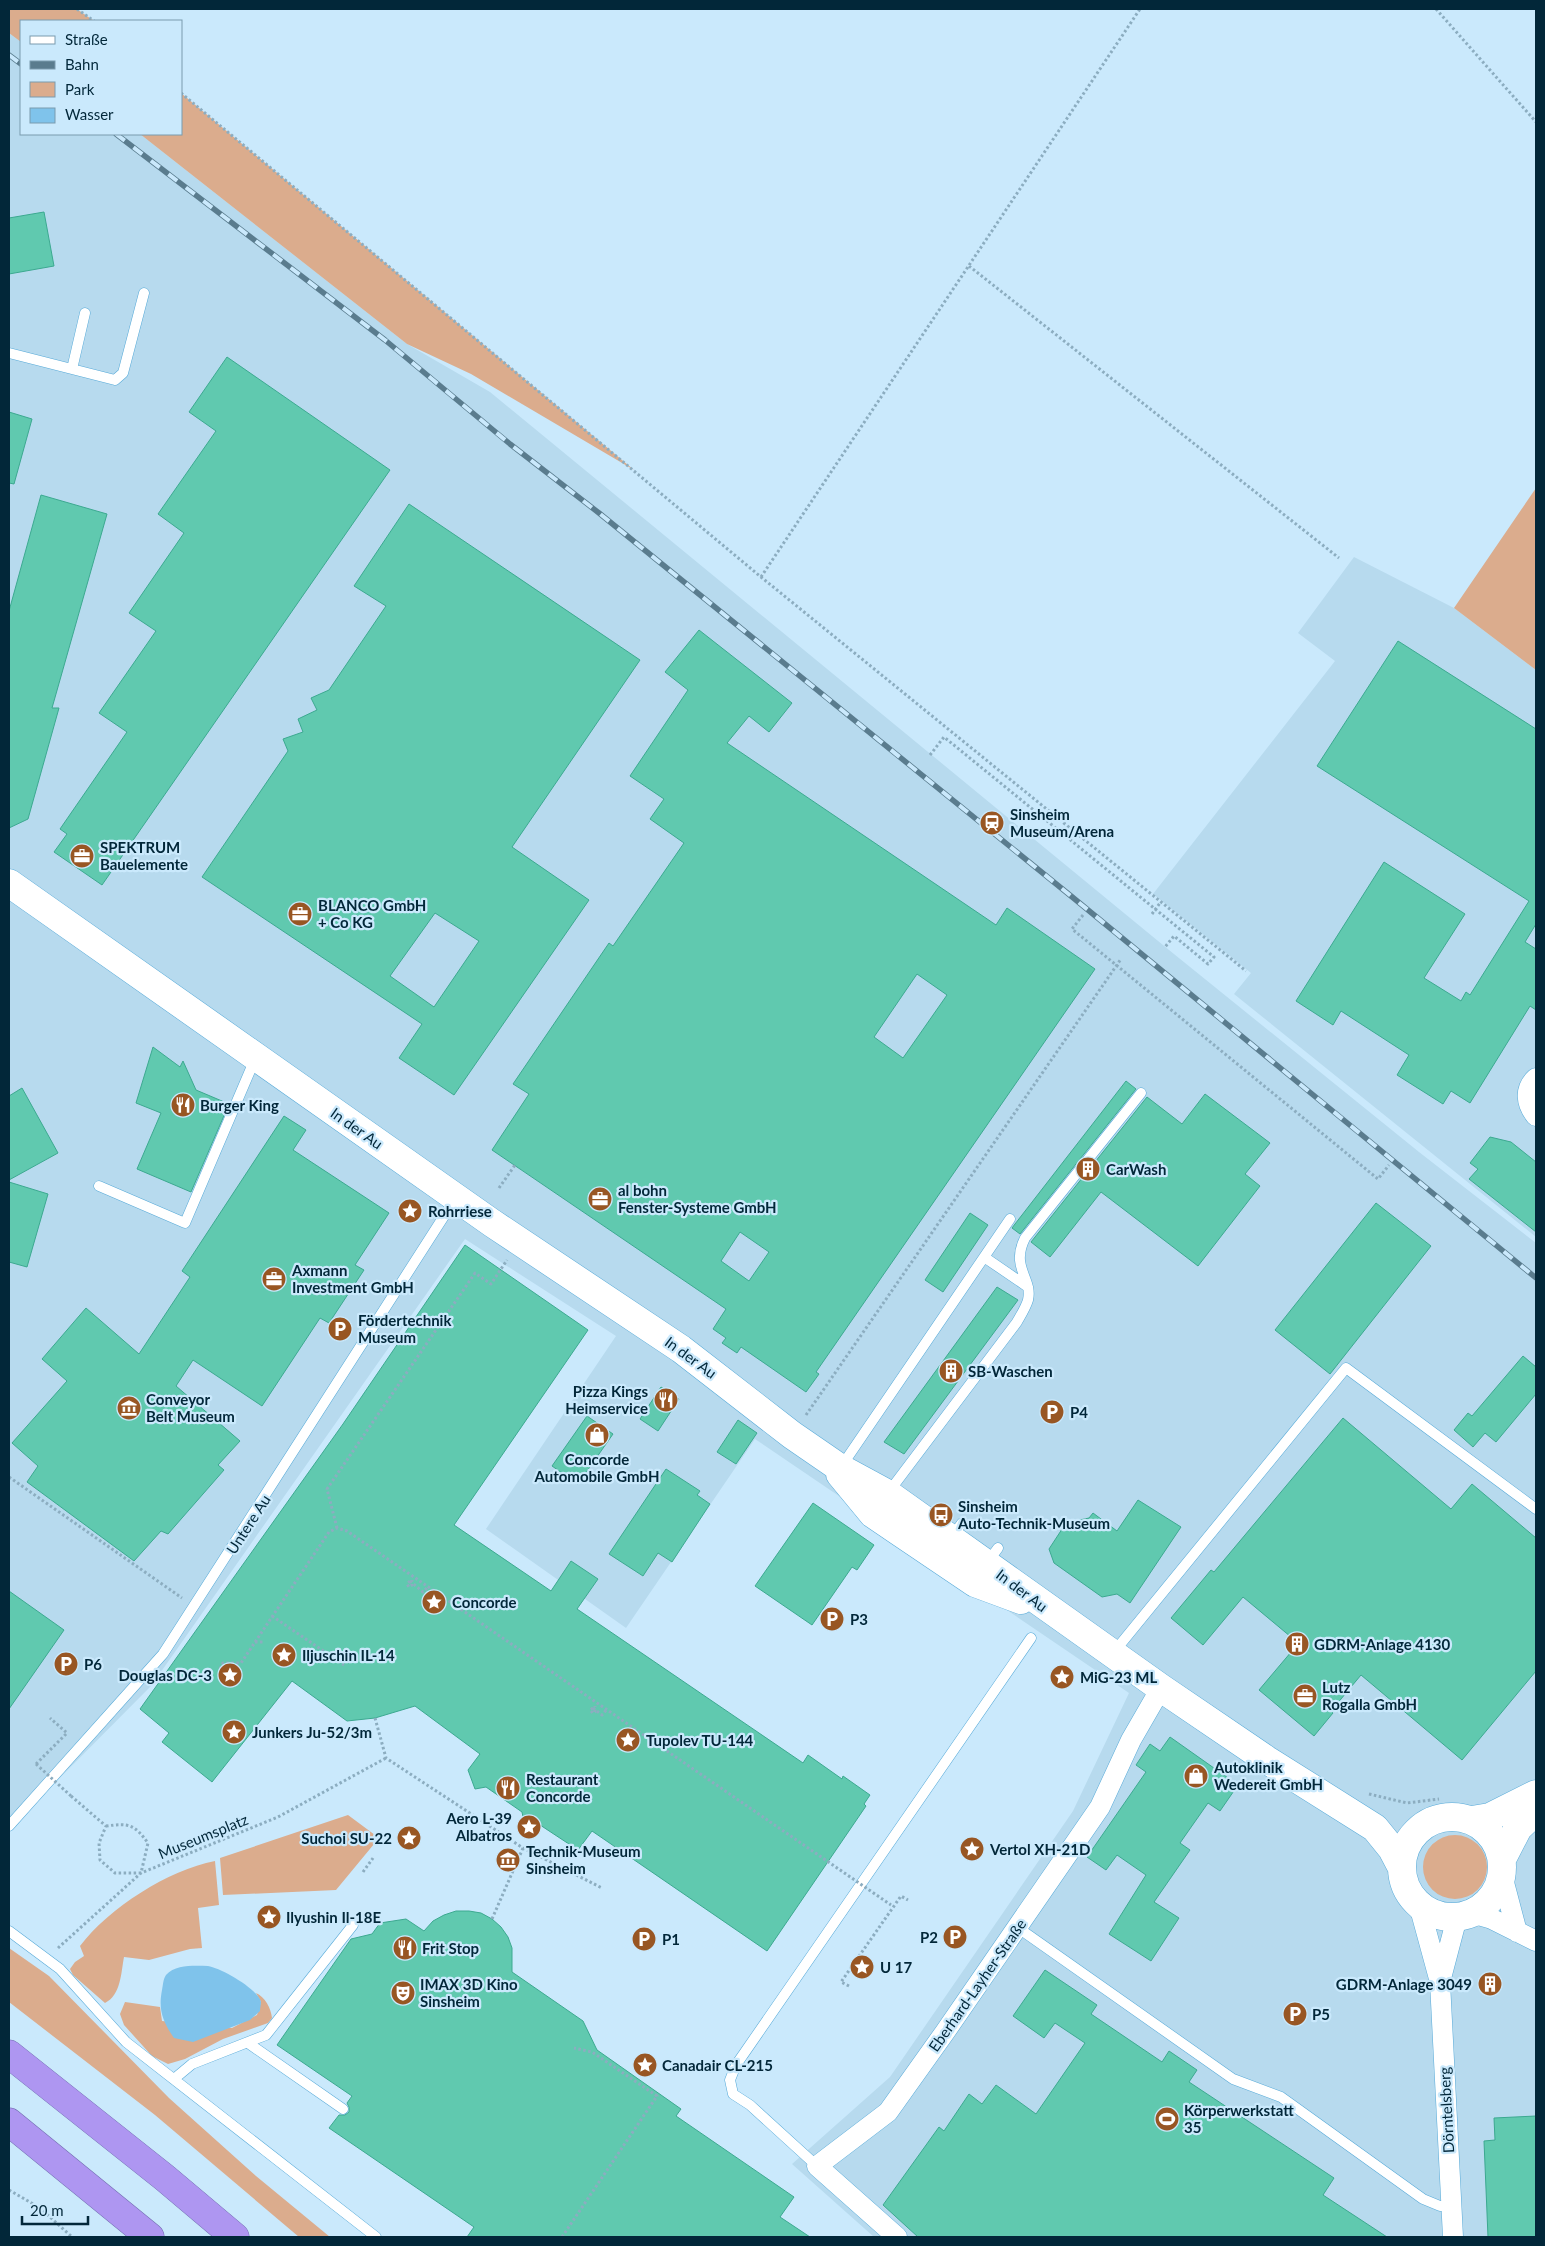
<svg xmlns="http://www.w3.org/2000/svg" width="1545" height="2246" font-family="Lato,sans-serif">
  <style>
    .built { fill: #b7daee }
    .green { fill: #dbac8d }
    .water { fill: #7fc3eb }
    .building { fill: #60c9af; stroke: #3ca990; fill-rule: evenodd }
    .lines { fill: none; stroke-linecap: round; stroke-linejoin: round }
    .lane-casing { stroke: #57aad8; stroke-width: 11 }
    .street-casing { stroke: #57aad8; stroke-width: 21 }
    .secondary-casing { stroke: #57aad8; stroke-width: 29 }
    .highway-casing { stroke: #726fb1; stroke-width: 29 }
    .path { stroke: #8cadc0; stroke-width: 3; stroke-dasharray: 2.5 2.5; stroke-linecap: butt }
    .lane { stroke: #fff; stroke-width: 10 }
    .street { stroke: #fff; stroke-width: 20 }
    .secondary { stroke: #fff; stroke-width: 28 }
    .highway { stroke: #ae96f1; stroke-width: 28 }
    .rail-casing { stroke: #5a7c8e; stroke-width: 5.5 }
    .rail { stroke: #cae9fc; stroke-width: 4; stroke-dasharray: 11; stroke-linecap: butt }
    .path-bridge { stroke: #8cadc0; stroke-width: 3; stroke-dasharray: 2.5 2.5; stroke-linecap: butt }
    .labels { text-anchor: middle; dominant-baseline: central; stroke-width: 4.5; stroke-linejoin: round; paint-order: stroke }
    .poi-label { font-size: 15px; font-weight: bold; fill: #022739; stroke: #cae9fc; text-anchor: start }
    .street-label { font-size: 15px; fill: #022739; stroke: #cae9fc }
  </style>
  <rect width="100%" height="100%" fill="#cae9fc"/>
  <!-- built -->
  <path class="built" d="M9 33 21 42V134H140L407 344 490 392 1169 950 1419 1152 1536 1243V2237H874L792 2164 890 2077 1073 1811 1129 1693 755 1439 626 1628 486 1529 616 1336 465 1239 151 1686 9 1829Z
    M1354 557 1454 608 1536 670V1237L1234 994 1251 973 1153 894 1335 661 1298 633Z"/>
  <!-- green -->
  <path class="green" d="M9 9H77L94 21H21V42L9 33Z
    M181 93 634 470 471 374 407 344 140 134H181Z
    M1536 488V670L1454 608Z
    M348 1815 379 1838 336 1890 223 1895 220 1858Z
    M1423 1867a32 32 0 1 1 64 0a32 32 0 1 1-64 0Z
    M215 1861 219 1905 198 1908 202 1948 190 1949 149 1960 124 1957C121 1973 121 1995 105 2003L73 1975 70 1969 75 1962 84 1956 80 1946C109 1908 168 1870 215 1861Z
    M9 1948 49 1976 169 2098 256 2176 330 2237H299L155 2115 9 2002Z
    M256 1993C265 1997 271 2008 272 2018L268 2023 223 2039 185 2059 168 2064 152 2056 124 2025 120 2014 125 2002 160 2007 162 2021 232 2028 257 2015 261 2002Z"/>
  <!-- water -->
  <path class="water" d="M208 1966C221 1968 258 1989 261 2002 261 2005 260 2008 260 2011L250 2020 193 2042 174 2038C163 2022 158 2010 162 1990 163 1986 163 1979 166 1975 176 1964 195 1966 208 1966Z"/>
  <!-- building -->
  <path class="building" d="M44 212 54 266 9 274V218Z
    M227 357 390 470 102 885 54 852 67 834 60 829 127 732 99 713 156 631 129 613 184 533 158 514 216 431 189 412Z
    M9 412 32 419 14 484 9 483Z
    M41 495 107 514 52 708H59L28 819 9 828V611Z
    M409 504 640 660 512 847 589 900 454 1095 399 1058 422 1024 202 877 288 751 283 739 303 732 298 719 317 710 311 698 329 690 386 606 354 586ZM435 913 479 941 434 1007 390 976Z
    M699 630 792 703 769 732 749 716 727 743 996 925 1007 908 1095 969 816 1372 819 1374 806 1392 741 1347 737 1353 722 1343 726 1338 713 1329 726 1309 492 1150 529 1094 513 1084 609 943 613 946 684 843 650 819 664 799 630 776 688 690 665 672ZM917 974 947 995 903 1058 874 1037ZM740 1232 769 1252 749 1281 721 1261Z
    M1398 641 1536 729V924L1525 942 1536 949V1010L1530 1006 1470 1103 1451 1091 1443 1104 1397 1075 1409 1055 1341 1011 1333 1025 1296 1001 1384 862 1465 914 1424 978 1461 1001 1466 992 1470 995 1529 901 1317 766Z
    M153 1047 180 1067 183 1061 196 1090 229 1104 191 1192 137 1169 161 1113 136 1103Z
    M1126 1081 1136 1089 1020 1234 1012 1228 1015 1224Z
    M22 1088 58 1153 9 1180V1096Z
    M1205 1094 1270 1143 1245 1174 1260 1186 1198 1266 1101 1192 1050 1257 1031 1242 1147 1097 1182 1124Z
    M284 1116 306 1130 293 1150 389 1213 355 1265 364 1270 329 1323 320 1318 262 1406 193 1360 176 1386 240 1441 218 1465 224 1470 168 1534 161 1531 134 1561 27 1482 38 1466 12 1443 67 1381 42 1359 86 1308 139 1354 190 1277 182 1271Z
    M1490 1137 1511 1142 1536 1162V1232L1469 1179 1478 1169 1470 1163Z
    M9 1182 48 1194 27 1267 9 1262Z
    M1376 1203 1431 1246 1330 1374 1275 1330Z
    M970 1213 988 1225 943 1292 925 1280Z
    M465 1245 588 1330 454 1525 551 1591 571 1561 598 1579 577 1609 803 1763 808 1755 842 1779 843 1776 870 1795 864 1804 866 1806 767 1951 592 1831 578 1850 534 1821 524 1822 522 1812 486 1787 475 1789 468 1770 480 1754 415 1706 375 1718 347 1721 292 1681 212 1782 162 1742 169 1733 140 1709 343 1424Z
    M997 1287 1018 1300 904 1454 884 1442Z
    M1523 1356 1536 1367V1394L1496 1442 1485 1433 1473 1447 1454 1430 1468 1413 1472 1416Z
    M661 1387 679 1399 658 1431 640 1419Z
    M587 1416 613 1434 578 1484 552 1466Z
    M1343 1418 1451 1509 1472 1484 1536 1538V1671L1462 1760 1361 1675 1331 1711 1333 1713 1314 1736 1259 1690 1297 1645 1295 1644 1297 1642 1243 1597 1203 1645 1171 1618 1211 1570 1214 1572Z
    M738 1420 757 1433 736 1464 717 1452Z
    M666 1469 700 1491 697 1495 710 1504 672 1562 658 1553 643 1576 609 1554Z
    M1138 1500 1181 1527 1130 1603 1117 1594 1102 1597 1054 1563 1049 1549 1066 1523 1089 1518 1093 1513 1117 1531Z
    M813 1503 874 1545 857 1570 852 1567 812 1625 755 1586Z
    M9 1591 64 1630 9 1709Z
    M1170 1737 1238 1785 1220 1811 1208 1803 1180 1843 1190 1850 1154 1902 1179 1918 1151 1961 1109 1934 1146 1875 1117 1855 1106 1870 1087 1857 1146 1772 1136 1765 1150 1744 1160 1751Z
    M456 1911H469L481 1913 492 1919 501 1927 508 1937 512 1948V1972L583 2021 597 2050 681 2109 676 2116 794 2197 780 2217 810 2237H467L474 2227 329 2128 339 2115H345L349 2112V2107L347 2103 352 2096 277 2045 351 1939 372 1934 380 1923 406 1919 424 1931 433 1921 444 1915Z
    M1045 1970 1097 2005 1091 2014 1162 2062 1169 2051 1197 2070 1189 2082 1334 2178 1323 2195 1387 2237H918L883 2205 939 2127 944 2131 969 2094 982 2104 996 2085 1036 2114 1085 2043 1055 2023 1044 2038 1013 2016Z
    M1536 2116V2237H1488L1484 2141 1495 2140 1494 2118Z"/>
  <g class="lines">
    <defs>
      <path id="lane" d="M9 353 115 380 123 373 144 293
        M72 369 85 313
        M99 1186 185 1223 255 1059
        M984 1257 1028 1287
        M841 1467 1010 1219
        M888 1493 1017 1322C1021 1315 1026 1307 1028 1300 1033 1278 1010 1268 1025 1238L1141 1093
        M951 1538 962 1523
        M987 1563 998 1548
        M1114 1652 1346 1368 1536 1509
        M9 1826 163 1654 455 1199
        M1017 1927 1233 2079 1281 2097 1423 2199 1440 2206H1451
        M9 1931 60 1969 126 2042 376 2237
        M248 2043 343 2109
        M174 2079 192 2064 266 2035 353 1925
        M817 2166 750 2105 733 2094 730 2080 736 2065 1031 1638"/>
      <path id="street" d="M1536 1078C1524 1089 1526 1104 1536 1116
        M1502 1875 1517 1932
        M1419 1905 1440 1982 1453 2237
        M1471 1913 1492 1919 1536 1941
        M1440 1982 1455 1925 1461 1916
        M897 2237 817 2166 888 2112 945 2032 1100 1807 1131 1740 1161 1688"/>
      <path id="secondary" d="M9 883 492 1223 681 1349 792 1435 840 1468 888 1494 1161 1688 1267 1760 1375 1828 1392 1849 1402 1868
        M840 1474 873 1514 898 1531 975 1583 1021 1600
        M1402 1867a50 50 0 1 1 100 0a50 50 0 1 1-100 0Z
        M1472 1820 1490 1817 1536 1794
        M1502 1859 1518 1828 1536 1811"/>
      <path id="highway" d="M9 2054 165 2178 235 2237
        M9 2122 150 2237"/>
    </defs>
    <!-- lane casing -->
    <use href="#lane" class="lane-casing"/>
    <!-- street casing -->
    <use href="#street" class="street-casing"/>
    <!-- secondary casing -->
    <use href="#secondary" class="secondary-casing"/>
    <!-- highway casing -->
    <use href="#highway" class="highway-casing"/>
    <!-- path -->
    <path class="path" d="M77 9 94 21
      M1436 9 1536 122
      M181 93 761 577 1246 971
      M969 266 1339 558
      M761 577 1140 9
      M930 755 944 737 1214 957 1208 964 1174 936 1165 947
      M1152 914 1160 903
      M1083 915 1072 929 1099 951 1378 1179 1389 1165
      M499 1188 515 1165
      M806 1415 1121 959
      M9 1477 182 1598
      M337 1528 327 1489 475 1273 491 1284 507 1260
      M410 1581 407 1584 409 1587 412 1585V1580
      M272 1616 344 1665
      M255 1642H264
      M593 1708 590 1710 593 1713 595 1712V1706
      M375 1718 386 1758 523 1848 602 1888
      M36 1764 67 1733 50 1718
      M1369 1794 1407 1803 1439 1799
      M71 1796 106 1826 99 1843 100 1860 115 1873H141L148 1843C134 1824 129 1823 106 1826
      M363 1872 373 1858
      M492 1919 523 1848
      M58 1948 141 1873 278 1817 386 1758
      M849 1986 841 1982 901 1896 908 1900
      M9 2190 40 2208 72 2237
      M562 2237 657 2096 592 2052 574 2048"/>
    <!-- lane -->
    <use href="#lane" class="lane"/>
    <!-- street -->
    <use href="#street" class="street"/>
    <!-- secondary -->
    <use href="#secondary" class="secondary"/>
    <!-- highway -->
    <use href="#highway" class="highway"/>
    <defs>
      <path id="rail" d="M9 55 21 64
        M116 134 385 340 510 444 599 513 1071 896 1536 1278"/>
    </defs>
    <!-- rail casing -->
    <use href="#rail" class="rail-casing"/>
    <!-- rail -->
    <use href="#rail" class="rail"/>
    <!-- path-bridge -->
    <path class="path-bridge" d="M410 1581 423 1592 428 1587
      M220 1669 223 1663H241L329 1532 337 1528 347 1531 891 1905
      M593 1708 602 1715 607 1709
      M36 1764 71 1796"/>
  </g>
  <!-- icons -->
  <defs>
    <symbol id="station-disc" viewBox="-11 -11 22 22"><circle r="9.5" fill="#985623" stroke="#cae9fc"/><path d="M-3-6H3Q5-6 5-4V2Q5 4 3 4L4.5 6H3L1.5 4h-3L-3 6H-4.5L-3 4Q-5 4-5 2V-4Q-5-6-3-6ZM-3.5-4v3h7v-3ZM-3.5 1v1.5H-2V1ZM2 1v1.5H3.5V1Z" fill="#fff"/></symbol>
    <symbol id="office-disc" viewBox="-11 -11 22 22"><circle r="9.5" fill="#985623" stroke="#cae9fc"/><path d="M-6-3h4V-5.5h4V-3h4V5H-6ZM-1-4.5V-3h2v-1.5ZM-6 0V1H6V0Z" fill="#fff"/></symbol>
    <symbol id="restaurant-disc" viewBox="-11 -11 22 22"><circle r="9.5" fill="#985623" stroke="#cae9fc"/><path d="M-5-6h1v4h1v-4h1v4h1v-4h1v5L-1.5 .5V6h-2V.5L-5-1ZM5-6V6H3V1.5H1.5Q1.5-4 5-6Z" fill="#fff"/></symbol>
    <symbol id="building-disc" viewBox="-11 -11 22 22"><circle r="9.5" fill="#985623" stroke="#cae9fc"/><path d="M-4-6H4V6H1V3H-1V6H-4ZM-2.5-4.3h1.7v1.8h-1.7ZM.8-4.3h1.7v1.8H.8ZM-2.5-1h1.7V.8h-1.7ZM.8-1h1.7V.8H.8Z" fill="#fff"/></symbol>
    <symbol id="sight-disc" viewBox="-11 -11 22 22"><circle r="9.5" fill="#985623" stroke="#cae9fc"/><path d="M0-6L1.8-2.2L6-1.7L2.9 1.2L3.7 5.4L0 3.3L-3.7 5.4L-2.9 1.2L-6-1.7L-1.8-2.2Z" fill="#fff"/></symbol>
    <symbol id="parking-disc" viewBox="-11 -11 22 22"><circle r="9.5" fill="#985623" stroke="#cae9fc"/><path d="M-3.5-5.5H1a3.5 3.5 0 0 1 0 7H-1V5.5H-3.5ZM-1-3.4V-.6H.8a1.4 1.4 0 0 0 0-2.8Z" fill="#fff"/></symbol>
    <symbol id="museum-disc" viewBox="-11 -11 22 22"><circle r="9.5" fill="#985623" stroke="#cae9fc"/><path d="M0-6L6-3V-2H-6V-3ZM-5-1h2V3h-2ZM-1-1h2V3h-2ZM3-1h2V3H3ZM-6 4H6V6H-6Z" fill="#fff"/></symbol>
    <symbol id="shop-disc" viewBox="-11 -11 22 22"><circle r="9.5" fill="#985623" stroke="#cae9fc"/><path d="M-5-2.5h2.3a2.7 3.5 0 0 1 5.4 0H5L5.5 6h-11ZM-1.5-2.5h3a1.5 2.3 0 0 0-3 0Z" fill="#fff"/></symbol>
    <symbol id="bus-disc" viewBox="-11 -11 22 22"><circle r="9.5" fill="#985623" stroke="#cae9fc"/><path d="M-5-6H5V4H4V6H2V4H-2V6H-4V4H-5ZM-3.5-4V0h7V-4ZM-3.5 1.2v1.5H-2V1.2ZM2 1.2v1.5H3.5V1.2Z" fill="#fff"/></symbol>
    <symbol id="theatre-disc" viewBox="-11 -11 22 22"><circle r="9.5" fill="#985623" stroke="#cae9fc"/><path d="M-5-5.5Q0-4 5-5.5V0Q5 5 0 6Q-5 5-5 0ZM-3.3-2.5H-1v1.5H-3.3ZM1-2.5H3.3v1.5H1ZM-2.8 1Q0 5.5 2.8 1Z" fill="#fff"/></symbol>
    <symbol id="stadium-disc" viewBox="-11 -11 22 22"><circle r="9.5" fill="#985623" stroke="#cae9fc"/><path d="M0-5a6.5 5 0 1 0 0 10a6.5 5 0 1 0 0-10ZM-3.5-1.8h7v3.6h-7Z" fill="#fff"/></symbol>
  </defs>
  <g fill-rule="evenodd">
    <use href="#station-disc" x="978" y="809" width="28" height="28"/>
    <use href="#office-disc" x="68" y="842" width="28" height="28"/>
    <use href="#office-disc" x="286" y="900" width="28" height="28"/>
    <use href="#restaurant-disc" x="169" y="1091" width="28" height="28"/>
    <use href="#building-disc" x="1074" y="1155" width="28" height="28"/>
    <use href="#office-disc" x="586" y="1185" width="28" height="28"/>
    <use href="#sight-disc" x="396" y="1197" width="28" height="28"/>
    <use href="#office-disc" x="260" y="1265" width="28" height="28"/>
    <use href="#parking-disc" x="326" y="1315" width="28" height="28"/>
    <use href="#building-disc" x="937" y="1357" width="28" height="28"/>
    <use href="#restaurant-disc" x="652" y="1386" width="28" height="28"/>
    <use href="#museum-disc" x="115" y="1394" width="28" height="28"/>
    <use href="#parking-disc" x="1038" y="1398" width="28" height="28"/>
    <use href="#shop-disc" x="583" y="1421" width="28" height="28"/>
    <use href="#bus-disc" x="927" y="1501" width="28" height="28"/>
    <use href="#sight-disc" x="420" y="1588" width="28" height="28"/>
    <use href="#parking-disc" x="818" y="1605" width="28" height="28"/>
    <use href="#building-disc" x="1283" y="1630" width="28" height="28"/>
    <use href="#sight-disc" x="270" y="1641" width="28" height="28"/>
    <use href="#parking-disc" x="52" y="1650" width="28" height="28"/>
    <use href="#sight-disc" x="216" y="1661" width="28" height="28"/>
    <use href="#sight-disc" x="1048" y="1663" width="28" height="28"/>
    <use href="#office-disc" x="1291" y="1682" width="28" height="28"/>
    <use href="#sight-disc" x="220" y="1718" width="28" height="28"/>
    <use href="#sight-disc" x="614" y="1726" width="28" height="28"/>
    <use href="#shop-disc" x="1182" y="1762" width="28" height="28"/>
    <use href="#restaurant-disc" x="494" y="1774" width="28" height="28"/>
    <use href="#sight-disc" x="515" y="1813" width="28" height="28"/>
    <use href="#sight-disc" x="395" y="1824" width="28" height="28"/>
    <use href="#sight-disc" x="958" y="1835" width="28" height="28"/>
    <use href="#museum-disc" x="494" y="1846" width="28" height="28"/>
    <use href="#sight-disc" x="255" y="1903" width="28" height="28"/>
    <use href="#parking-disc" x="941" y="1923" width="28" height="28"/>
    <use href="#parking-disc" x="630" y="1925" width="28" height="28"/>
    <use href="#restaurant-disc" x="391" y="1934" width="28" height="28"/>
    <use href="#sight-disc" x="848" y="1953" width="28" height="28"/>
    <use href="#building-disc" x="1476" y="1970" width="28" height="28"/>
    <use href="#theatre-disc" x="389" y="1979" width="28" height="28"/>
    <use href="#parking-disc" x="1281" y="2000" width="28" height="28"/>
    <use href="#sight-disc" x="631" y="2051" width="28" height="28"/>
    <use href="#stadium-disc" x="1153" y="2105" width="28" height="28"/>
  </g>
  <g class="labels">
    <!-- poi labels -->
    <g class="poi-label">
      <text x="1010" y="814">Sinsheim<tspan x="1010" dy="17">Museum/Arena</tspan></text>
      <text x="100" y="847">SPEKTRUM<tspan x="100" dy="17">Bauelemente</tspan></text>
      <text x="318" y="905">BLANCO GmbH<tspan x="318" dy="17">+ Co KG</tspan></text>
      <text x="200" y="1105">Burger King</text>
      <text x="1106" y="1169">CarWash</text>
      <text x="618" y="1190">al bohn<tspan x="618" dy="17">Fenster-Systeme GmbH</tspan></text>
      <text x="428" y="1211">Rohrriese</text>
      <text x="292" y="1270">Axmann<tspan x="292" dy="17">Investment GmbH</tspan></text>
      <text x="358" y="1320">Fördertechnik<tspan x="358" dy="17">Museum</tspan></text>
      <text x="968" y="1371">SB-Waschen</text>
      <text x="648" y="1391" text-anchor="end">Pizza Kings<tspan x="648" dy="17">Heimservice</tspan></text>
      <text x="146" y="1399">Conveyor<tspan x="146" dy="17">Belt Museum</tspan></text>
      <text x="1070" y="1412">P4</text>
      <text x="597" y="1459" text-anchor="middle">Concorde<tspan x="597" dy="17">Automobile GmbH</tspan></text>
      <text x="958" y="1506">Sinsheim<tspan x="958" dy="17">Auto-Technik-Museum</tspan></text>
      <text x="452" y="1602">Concorde</text>
      <text x="850" y="1619">P3</text>
      <text x="1314" y="1644">GDRM-Anlage 4130</text>
      <text x="302" y="1655">Iljuschin IL-14</text>
      <text x="84" y="1664">P6</text>
      <text x="212" y="1675" text-anchor="end">Douglas DC-3</text>
      <text x="1080" y="1677">MiG-23 ML</text>
      <text x="1322" y="1687">Lutz<tspan x="1322" dy="17">Rogalla GmbH</tspan></text>
      <text x="252" y="1732">Junkers Ju-52/3m</text>
      <text x="646" y="1740">Tupolev TU-144</text>
      <text x="1214" y="1767">Autoklinik<tspan x="1214" dy="17">Wedereit GmbH</tspan></text>
      <text x="526" y="1779">Restaurant<tspan x="526" dy="17">Concorde</tspan></text>
      <text x="512" y="1818" text-anchor="end">Aero L-39<tspan x="512" dy="17">Albatros</tspan></text>
      <text x="392" y="1838" text-anchor="end">Suchoi SU-22</text>
      <text x="990" y="1849">Vertol XH-21D</text>
      <text x="526" y="1851">Technik-Museum<tspan x="526" dy="17">Sinsheim</tspan></text>
      <text x="286" y="1917">Ilyushin Il-18E</text>
      <text x="938" y="1937" text-anchor="end">P2</text>
      <text x="662" y="1939">P1</text>
      <text x="422" y="1948">Frit Stop</text>
      <text x="880" y="1967">U 17</text>
      <text x="420" y="1984">IMAX 3D Kino<tspan x="420" dy="17">Sinsheim</tspan></text>
      <text x="1472" y="1984" text-anchor="end">GDRM-Anlage 3049</text>
      <text x="1312" y="2014">P5</text>
      <text x="662" y="2065">Canadair CL-215</text>
      <text x="1184" y="2110">Körperwerkstatt<tspan x="1184" dy="17">35</tspan></text>
    </g>
    <!-- street labels -->
    <g class="street-label">
      <text transform="translate(357 1128) rotate(35)">In der Au</text>
      <text transform="translate(691 1357) rotate(36)">In der Au</text>
      <text transform="translate(248 1524) rotate(-57)">Untere Au</text>
      <text transform="translate(1022 1590) rotate(37)">In der Au</text>
      <text transform="translate(203 1836) rotate(-22)">Museumsplatz</text>
      <text transform="translate(977 1985) rotate(-55)">Eberhard-Layher-Straße</text>
      <text transform="translate(1446 2110) rotate(-93)">Dörntelsberg</text>
    </g>
  </g>
  <!-- border -->
  <rect width="1545" height="2246" fill="none" stroke="#022739" stroke-width="20"/>
  <!-- legend -->
  <rect x="20" y="20" width="162" height="115" fill="#cae9fc" stroke="#7a9bae"/>
  <rect x="30" y="36" width="25" height="8" fill="#ffffff" stroke="#7a9bae"/>
  <text x="65" y="45" font-size="15" fill="#022739">Straße</text>
  <rect x="30" y="61" width="25" height="8" fill="#5a7c8e" stroke="#7a9bae"/>
  <text x="65" y="70" font-size="15" fill="#022739">Bahn</text>
  <rect x="30" y="82" width="25" height="15" fill="#dbac8d" stroke="#7a9bae"/>
  <text x="65" y="95" font-size="15" fill="#022739">Park</text>
  <rect x="30" y="108" width="25" height="15" fill="#7fc3eb" stroke="#7a9bae"/>
  <text x="65" y="120" font-size="15" fill="#022739">Wasser</text>
  <!-- scale -->
  <path d="M22 2216v8h66v-8" fill="none" stroke="#022739" stroke-width="2.5"/>
  <text x="30" y="2216" font-size="15" fill="#022739" stroke="#cae9fc" stroke-width="4" paint-order="stroke">20 m</text>
</svg>
